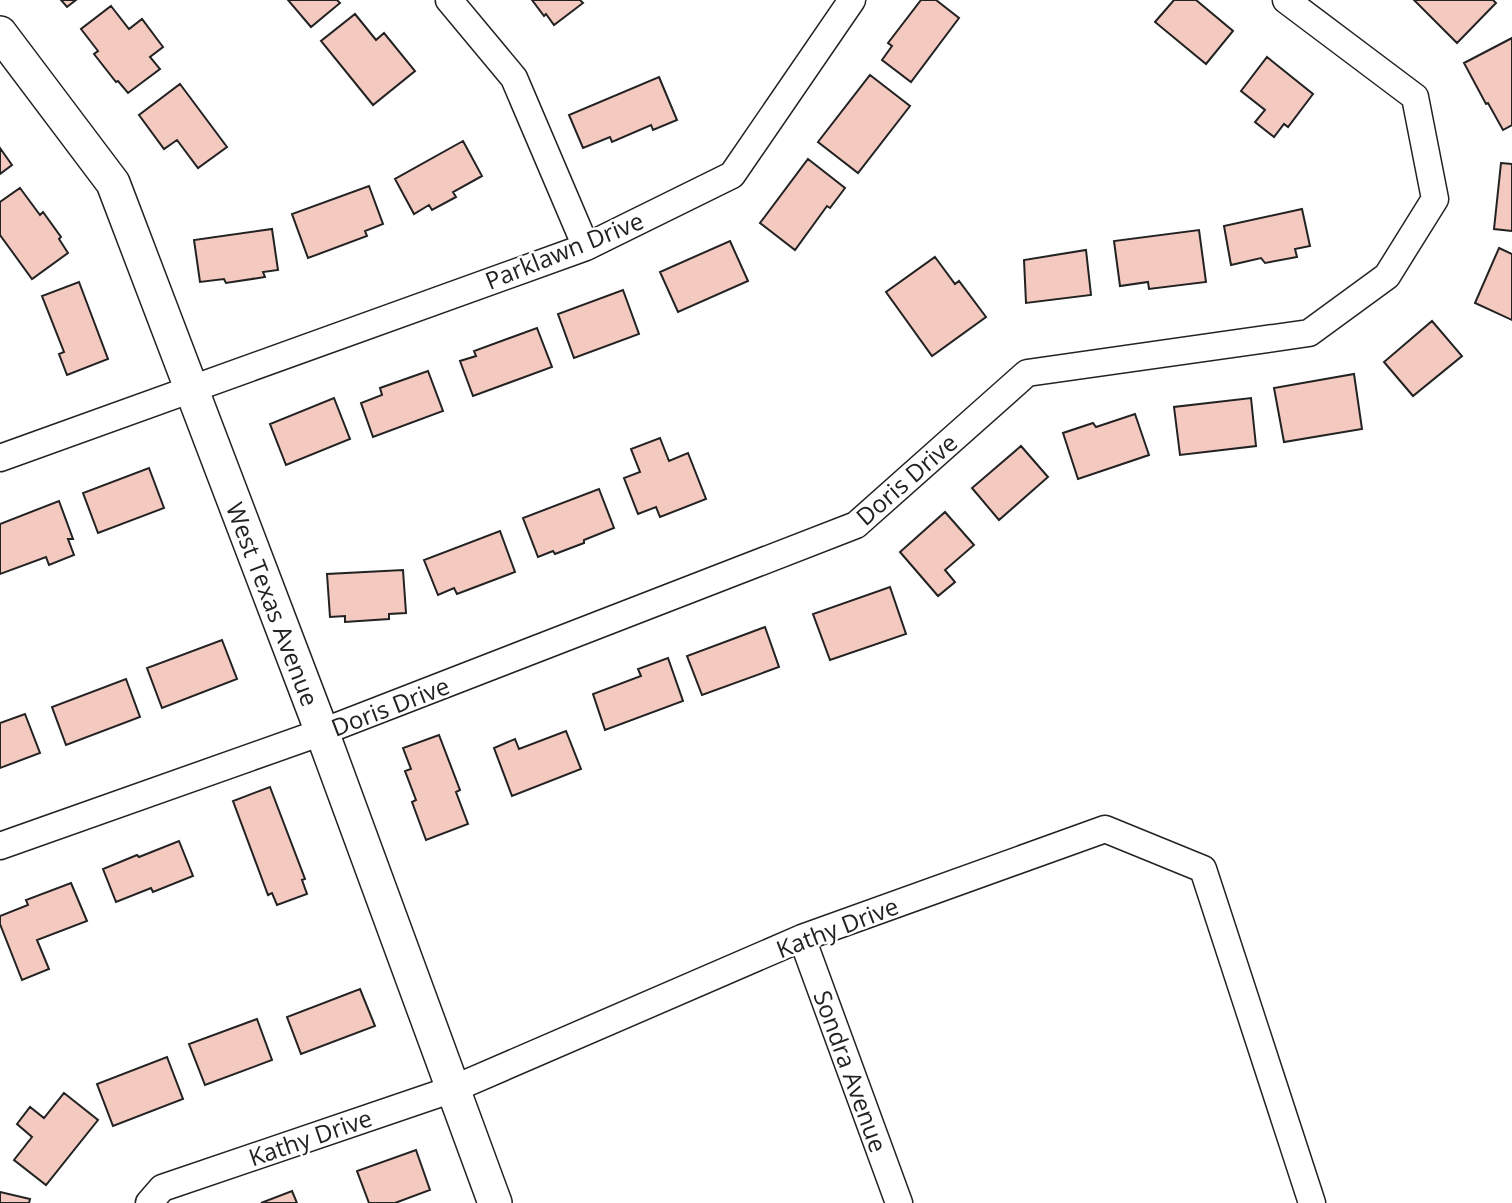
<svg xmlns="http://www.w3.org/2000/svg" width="1512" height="1203" font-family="'Open Sans',sans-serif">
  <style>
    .building { fill: #f3c9c0; stroke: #222; stroke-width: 2 }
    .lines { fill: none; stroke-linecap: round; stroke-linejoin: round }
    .minor-casing { stroke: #222; stroke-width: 29 }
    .tertiary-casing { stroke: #222; stroke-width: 36 }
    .minor { stroke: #fff; stroke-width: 26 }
    .tertiary { stroke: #fff; stroke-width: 33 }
    .labels { text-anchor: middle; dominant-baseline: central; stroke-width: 5; stroke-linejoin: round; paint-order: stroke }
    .street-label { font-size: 24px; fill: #222; stroke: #fff }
  </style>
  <rect width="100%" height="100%" fill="#fff"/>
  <!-- building -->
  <path class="building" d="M61 0H76L67 7Z
    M288 0H337L340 3 311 27Z
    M532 0H580L583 3 554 25 546 14 544 16Z
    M921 0H936L959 18 911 82 882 60 892 46 888 43Z
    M1174 0H1196L1233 31 1206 64 1155 22Z
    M1414 0H1493L1496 3 1457 43Z
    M111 6 129 29 142 19 163 47 150 57 160 69 128 93 118 81 116 82 94 54 98 51 81 29Z
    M355 14 376 40 384 33 415 71 373 105 321 41Z
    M1512 38V125L1503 130 1488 103 1486 104 1464 63Z
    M1267 57 1313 94 1288 127 1284 124 1274 137 1255 122 1265 110 1241 91Z
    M870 75 910 106 858 173 818 142Z
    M659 77 677 120 653 130 651 125 612 142 610 137 583 148 569 115Z
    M180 84 227 147 198 168 177 140 164 149 139 115Z
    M463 141 482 176 453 192 456 197 432 210 429 205 414 214 395 179Z
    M0 148 12 165 0 174Z
    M808 159 845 188 830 208 827 206 795 250 760 223Z
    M1501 163 1512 164V231L1494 229Z
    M369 186 383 224 365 231 367 236 308 258 292 214Z
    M20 188 40 215 43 212 61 237 59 239 68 253 32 279 0 235V202Z
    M1302 209 1310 246 1295 249 1297 257 1265 263 1261 258 1231 265 1224 226Z
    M272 229 278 270 263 272 265 277 226 283 224 279 200 282 194 240Z
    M1199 230 1206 282 1149 289 1148 282 1120 286 1114 241Z
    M730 241 748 281 678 312 660 272Z
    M1499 248 1512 254V320L1475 303Z
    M1086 250 1091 295 1026 303 1024 260Z
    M935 257 955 284 959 281 986 317 932 356 886 292Z
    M79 282 108 359 67 375 59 354 64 352 42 296Z
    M623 290 639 334 574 358 558 314Z
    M1432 321 1462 356 1413 396 1384 362Z
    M537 328 552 367 473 396 460 361 476 356 474 351Z
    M428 371 443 411 373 437 361 403 382 395 380 388Z
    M1354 374 1362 429 1284 442 1274 388Z
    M334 398 350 439 286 465 270 424Z
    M1251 398 1256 446 1180 455 1174 407Z
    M1135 414 1149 455 1078 479 1063 433 1093 423 1096 427Z
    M660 438 669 461 688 453 706 499 660 517 656 507 638 514 624 478 640 472 631 449Z
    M1021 446 1048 477 999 520 972 488Z
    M149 468 164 508 98 533 83 493Z
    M599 489 614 528 584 540V543L555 554 553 551 538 557 523 518Z
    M59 501 73 539H68L74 555 49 565 46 557 0 574V524Z
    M945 512 974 545 945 570 955 582 938 596 900 552Z
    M500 531 515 572 457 594 454 588 438 595 424 560Z
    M403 570 406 613 389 614V619L345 622V616L330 617 327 574Z
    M890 587 906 634 830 660 813 614Z
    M765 627 779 667 702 695 687 656Z
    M222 640 237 679 162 708 147 668Z
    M668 658 683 701 605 730 593 694 641 676 638 669Z
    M126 679 140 717 66 745 52 707Z
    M25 714 40 753 0 768V723Z
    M566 731 581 769 512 796 494 748 515 739 519 749Z
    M439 735 460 790 456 792 468 824 426 840 412 802 416 800 405 771 411 769 403 748Z
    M270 787 305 879 302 880 307 894 277 905 272 893 268 895 233 801Z
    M179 841 193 876 153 892 151 888 116 902 103 869 137 855 139 857Z
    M71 883 87 921 37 940 49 969 22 980 0 924V916L28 905 26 900Z
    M360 989 375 1026 301 1054 287 1017Z
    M257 1019 272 1060 205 1085 189 1044Z
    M167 1057 183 1099 113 1126 97 1084Z
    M64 1093 98 1120 46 1185 14 1160 32 1137 17 1124 30 1107 44 1118Z
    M416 1150 430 1190 395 1203H369L357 1171Z
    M292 1191 297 1203H261Z
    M0 1192 30 1199 29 1203H0Z"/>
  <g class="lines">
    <defs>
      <path id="minor" d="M449 0 514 78 586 247
        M0 458 586 247 732 175 852 0
        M0 846 322 732 856 525 1027 373 1309 333 1387 276 1435 199 1415 97 1286 0
        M802 938 899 1203
        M149 1203 162 1188 453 1089 802 938 1105 829 1203 869 1312 1203"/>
      <path id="tertiary" d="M0 33 113 183 322 732 495 1203"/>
    </defs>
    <!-- minor casing -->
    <use href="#minor" class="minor-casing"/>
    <!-- tertiary casing -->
    <use href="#tertiary" class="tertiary-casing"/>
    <!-- minor -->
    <use href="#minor" class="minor"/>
    <!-- tertiary -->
    <use href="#tertiary" class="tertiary"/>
  </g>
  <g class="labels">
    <!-- street labels -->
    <g class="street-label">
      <text transform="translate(564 250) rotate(-22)">Parklawn Drive</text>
      <text transform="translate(906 479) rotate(-41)">Doris Drive</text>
      <text transform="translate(273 604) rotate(69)">West Texas Avenue</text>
      <text transform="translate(390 706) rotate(-21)">Doris Drive</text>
      <text transform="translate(837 927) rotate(-21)">Kathy Drive</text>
      <text transform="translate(851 1071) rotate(70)">Sondra Avenue</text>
      <text transform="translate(310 1137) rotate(-19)">Kathy Drive</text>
    </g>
  </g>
</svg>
